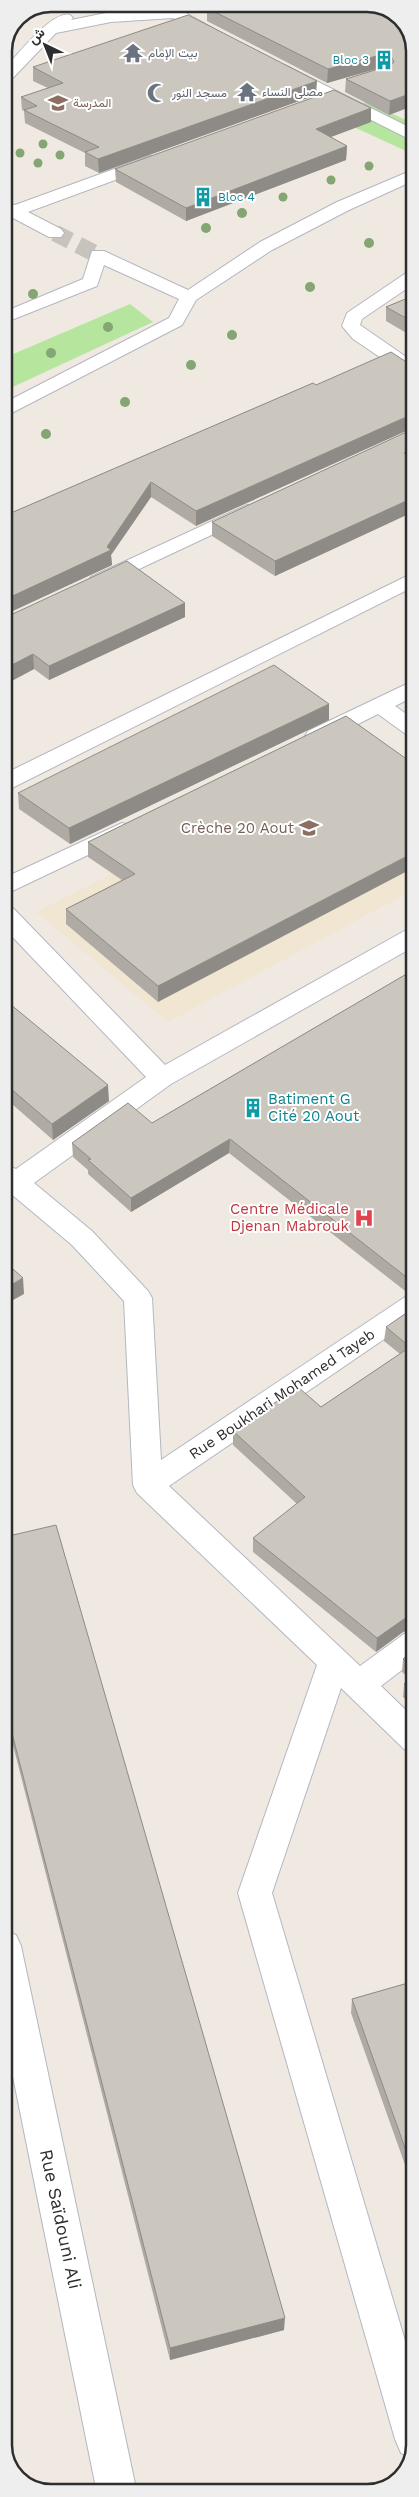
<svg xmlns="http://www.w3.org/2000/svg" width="419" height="2497" font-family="'Work Sans',Vazirmatn,sans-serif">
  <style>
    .education { fill: #f0e6d1 }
    .green { fill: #b6e59e }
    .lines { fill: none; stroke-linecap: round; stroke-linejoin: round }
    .minor-tunnel { stroke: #c8c4bd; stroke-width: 17; stroke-dasharray: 17 9; stroke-linecap: butt }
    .minor-casing { stroke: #b4b7c1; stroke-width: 2 }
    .minor { fill: #fff; fill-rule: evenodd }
    .tree { fill: #84a574 }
    .wall { fill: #afaba4 }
    .shaded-wall { fill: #8e8b86 }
    .building { fill: #cbc7bf; stroke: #8e8b86 }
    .labels { text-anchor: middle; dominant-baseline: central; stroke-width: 4; stroke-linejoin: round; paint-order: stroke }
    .far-worship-label { font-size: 12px; fill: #5b616d; stroke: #fff; text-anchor: start }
    .far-culture-label { font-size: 12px; fill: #0d838f; stroke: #fff; text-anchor: end }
    .far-education-label { font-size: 12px; fill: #785e54; stroke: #fff; text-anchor: start }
    .education-label { font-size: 15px; fill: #785e54; stroke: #fff; text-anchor: end }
    .culture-label { font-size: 15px; fill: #0d838f; stroke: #fff; text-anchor: start }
    .health-label { font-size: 15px; fill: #be3a42; stroke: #fff; text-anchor: end }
    .street-label { font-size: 15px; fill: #2e2e2e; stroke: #fff }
    .near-street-label { font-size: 18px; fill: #2e2e2e; stroke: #fff }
    .rim { fill: none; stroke: #2e2e2e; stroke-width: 2.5 }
  </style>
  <rect width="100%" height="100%" fill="#efe9e1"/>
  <!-- education -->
  <path class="education" d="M377 740 415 767V889L168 1022 36 912Z"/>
  <!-- green -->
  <path class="green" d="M366 102 415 124V147L406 151 330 116Z
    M130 304 153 322 4 391V358Z"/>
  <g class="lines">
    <!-- minor-tunnel -->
    <path class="minor-tunnel" d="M55 233 98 255"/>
    <defs>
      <path id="minor" d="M151 4H170L223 34 220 37H210L173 18 111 22 56 33 10 81 4 83V69C17 56 52 10 70 15L73 18 71 20 111 12 158 9Z
        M284 65 415 130V142L278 73 276 70Z
        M150 156 156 157 158 161 156 165 28 212 61 229 64 233 61 237H49L13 218 4 220V201L15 205Z
        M415 169V180L349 210 272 250 196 300 182 325 4 417V403L169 318 179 299 104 265 97 286 4 323V312L83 279 92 251H104L188 290 260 242 337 202Z
        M415 270V283L362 319 360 325 415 363V378L408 376 353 339 342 326 347 313 409 271Z
        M247 505 254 507 257 511 254 515 105 585 98 587 91 585 88 581 91 577Z
        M415 572V586L12 788 4 790V774Z
        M415 680V696L395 706 415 720V737L407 735 378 714 324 741 316 743 308 741 305 736 308 731Z
        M122 823 130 825 134 830 130 835 4 895V878Z
        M4 906 13 908 165 1065 406 930 415 928V946L171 1084 34 1183 92 1231 148 1291 152 1298 161 1460 405 1297 415 1294V1318L169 1486 360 1666 404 1634 415 1630V1660L381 1686 415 1719V1753L404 1749 341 1688 272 1893 415 2374V2445L411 2457 401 2453 395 2439 238 1893 317 1665 137 1493 133 1485 124 1301 72 1245 4 1188V1164L16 1169 146 1077 4 928Z
        M4 1930 16 1935 21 1946 137 2493H97L4 2032Z"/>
    </defs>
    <!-- minor casing -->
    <use href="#minor" class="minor-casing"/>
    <!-- minor -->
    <use href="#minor" class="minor"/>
  </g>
  <!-- trees -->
  <g class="tree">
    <circle cx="43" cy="144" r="4.5"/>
    <circle cx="20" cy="153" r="4.5"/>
    <circle cx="60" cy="155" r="4.5"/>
    <circle cx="38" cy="163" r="4.5"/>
    <circle cx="369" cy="166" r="4.5"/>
    <circle cx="331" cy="180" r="4.5"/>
    <circle cx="283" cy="197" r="4.5"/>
    <circle cx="242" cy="213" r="5"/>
    <circle cx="206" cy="228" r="5"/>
    <circle cx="369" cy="243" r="5"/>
    <circle cx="310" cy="287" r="5"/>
    <circle cx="33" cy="294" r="5"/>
    <circle cx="108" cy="327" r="5"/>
    <circle cx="232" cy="335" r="5"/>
    <circle cx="51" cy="353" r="5"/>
    <circle cx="191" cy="365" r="5"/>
    <circle cx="125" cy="402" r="5"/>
    <circle cx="46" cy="434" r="5"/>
  </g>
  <!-- wall -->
  <path class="wall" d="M207 8 415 46V105L389 115 345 92 346 79 383 67 327 83 207 21Z
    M33 67 316 95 99 173 85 166V153L25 123 24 111 22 110 21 97 48 88 33 81Z
    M371 122 330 137 347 146 346 160 186 221 116 182 115 169Z
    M415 295V338L386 321V307Z
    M415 342V361L411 358 412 344Z
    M313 383 196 526 151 497 111 555 112 565 4 615V516Z
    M415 428V511L275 576 212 536V522Z
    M185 603V617L49 680 34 669 4 685V618Z
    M346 716 158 1002 66 924V909L122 880 88 857V842Z
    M329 720 70 844 19 809 18 793Z
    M415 969V1293L409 1294 229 1153 131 1212 88 1174V1170L73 1157 72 1143 152 1123Z
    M4 999 109 1101 53 1140 4 1097Z
    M415 1307 403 1632 376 1652 253 1552V1538L297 1504 233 1445V1431L321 1407 400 1354 384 1341 386 1327Z
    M4 1528 284 2330 170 2360 4 1710Z
    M415 1649V1708L403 1697 404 1684 410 1679 402 1672 403 1659Z
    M415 1981V2193L351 2013 352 1999Z"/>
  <!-- shaded-wall -->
  <path class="shaded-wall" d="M384 54 383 67 327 83 328 69Z
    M317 81 316 95 99 173 98 159Z
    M415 92V105L389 115 390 101Z
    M371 108V122L315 143 316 129Z
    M347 146 346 160 186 221V208Z
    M415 413V427L196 526V511Z
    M415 448V462L404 453Z
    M151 482V497L111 555 112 565 4 615V600Z
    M415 497V511L275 576V561Z
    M185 603V617L49 680V666Z
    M33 654 34 669 4 685V669Z
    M329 704V720L70 844 69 828Z
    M415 852V867L158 1002V986Z
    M108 1085 109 1101 53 1140 52 1124Z
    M230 1139 229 1153 131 1212V1198Z
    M23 1278 24 1294 4 1305V1289Z
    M415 1279V1293L409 1294 410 1280Z
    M415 1616V1629L403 1632 376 1652 377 1638 404 1619Z
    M285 2318 284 2330 170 2360V2348Z"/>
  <!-- building -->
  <path class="building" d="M218 4H359L404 24 415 46V92L390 101 346 79 391 65 394 62 391 56 384 54 328 69 207 8Z
    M188 15 317 81 98 159 85 152 99 147 24 110 37 106 21 97 63 83 33 67Z
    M334 90 371 108 316 129 347 146 186 208 115 169Z
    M415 295V323L386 307Z
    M391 352 408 363 415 365V413L196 511 151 482 107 547 111 550 4 600V516L313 383 316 385Z
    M415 428V448L404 453 415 459V497L275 561 212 522Z
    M127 561 185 603 49 666 33 654 4 669V618Z
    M274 665 329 704 69 828 18 793Z
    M346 716 415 765V852L158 986 66 909 135 874 88 842Z
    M415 969V1279L410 1280 230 1139 131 1198 88 1160 91 1159 72 1143 128 1103 152 1123Z
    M4 999 108 1085 52 1124 4 1083Z
    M4 1261 23 1278 4 1289Z
    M415 1307V1616L404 1619 377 1638 253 1538 305 1497 233 1431 298 1387 321 1407 410 1347 386 1327Z
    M56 1525 285 2318 170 2348 4 1702V1528L10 1527 13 1535Z
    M415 1649V1669L403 1659Z
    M415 1675V1693L404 1684Z
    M415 1981V2176L352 1999Z"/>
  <!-- icons -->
  <defs>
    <symbol id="temple-bare" viewBox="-9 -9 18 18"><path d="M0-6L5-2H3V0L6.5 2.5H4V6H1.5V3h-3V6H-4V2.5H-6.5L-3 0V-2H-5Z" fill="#6b7280" stroke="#fff" stroke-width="2.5" paint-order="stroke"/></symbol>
    <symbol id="building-bare" viewBox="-9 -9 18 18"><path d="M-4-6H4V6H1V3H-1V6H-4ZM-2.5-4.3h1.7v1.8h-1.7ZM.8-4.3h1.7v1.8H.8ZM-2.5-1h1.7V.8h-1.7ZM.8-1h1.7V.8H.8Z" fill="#0f9aa8" stroke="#fff" stroke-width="2.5" paint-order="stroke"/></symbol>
    <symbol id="mosque-bare" viewBox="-9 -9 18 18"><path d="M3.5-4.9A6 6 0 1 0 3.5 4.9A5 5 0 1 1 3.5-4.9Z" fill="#6b7280" stroke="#fff" stroke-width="2.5" paint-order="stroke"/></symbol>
    <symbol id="school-bare" viewBox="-9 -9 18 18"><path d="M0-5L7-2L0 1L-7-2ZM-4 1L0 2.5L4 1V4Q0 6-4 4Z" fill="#8d6e63" stroke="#fff" stroke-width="2.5" paint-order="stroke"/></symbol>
    <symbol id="hospital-bare" viewBox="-9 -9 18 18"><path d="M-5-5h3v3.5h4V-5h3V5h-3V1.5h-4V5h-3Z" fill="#e0444e" stroke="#fff" stroke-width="2.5" paint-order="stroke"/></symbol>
  </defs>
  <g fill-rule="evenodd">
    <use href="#temple-bare" x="119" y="39" width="28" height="28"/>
    <use href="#building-bare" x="370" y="46" width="28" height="28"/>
    <use href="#temple-bare" x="233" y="78" width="28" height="28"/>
    <use href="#mosque-bare" x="143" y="79" width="28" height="28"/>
    <use href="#school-bare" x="44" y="89" width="28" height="28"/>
    <use href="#building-bare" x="189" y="183" width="28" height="28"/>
    <use href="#school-bare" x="295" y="814" width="28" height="28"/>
    <use href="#building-bare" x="239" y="1094" width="28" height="28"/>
    <use href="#hospital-bare" x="350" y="1204" width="28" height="28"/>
  </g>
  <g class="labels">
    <!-- far-worship labels -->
    <g class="far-worship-label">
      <text x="148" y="53">بيت الإمام</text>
      <text x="262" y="92">مصلى النساء</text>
      <text x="172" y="93">مسجد النور</text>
    </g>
    <!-- far-culture labels -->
    <g class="far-culture-label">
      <text x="369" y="60">Bloc 3</text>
      <text x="218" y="197" text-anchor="start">Bloc 4</text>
    </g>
    <!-- far-education labels -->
    <g class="far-education-label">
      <text x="73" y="103">المدرسة</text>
    </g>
    <!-- education labels -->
    <g class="education-label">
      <text x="294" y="828">Crèche 20 Aout</text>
    </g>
    <!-- culture labels -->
    <g class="culture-label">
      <text x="268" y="1099">Batiment G<tspan x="268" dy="17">Cité 20 Aout</tspan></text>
    </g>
    <!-- health labels -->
    <g class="health-label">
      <text x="349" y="1209">Centre Médicale<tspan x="349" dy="17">Djenan Mabrouk</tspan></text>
    </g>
    <!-- street labels -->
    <g class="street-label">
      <text transform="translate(282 1394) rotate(-34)">Rue Boukhari Mohamed Tayeb</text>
    </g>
    <!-- near-street labels -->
    <g class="near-street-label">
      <text transform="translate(61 2219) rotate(78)">Rue Saïdouni Ali</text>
    </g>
  </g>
  <!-- crop -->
  <path d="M0 0H419V2497H0ZM51 12H367A39 39 0 0 1 406 51V2445A39 39 0 0 1 367 2484H51A39 39 0 0 1 12 2445V51A39 39 0 0 1 51 12Z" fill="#eee" fill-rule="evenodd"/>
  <path class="rim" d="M51 12H367A39 39 0 0 1 406 51V2445A39 39 0 0 1 367 2484H51A39 39 0 0 1 12 2445V51A39 39 0 0 1 51 12Z"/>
  <!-- north arrow -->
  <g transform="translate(45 45) rotate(317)" stroke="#ffffff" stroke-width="4" paint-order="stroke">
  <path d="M0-4L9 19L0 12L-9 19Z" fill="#2e2e2e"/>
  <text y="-8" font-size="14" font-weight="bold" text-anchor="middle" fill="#2e2e2e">ش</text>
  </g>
</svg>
